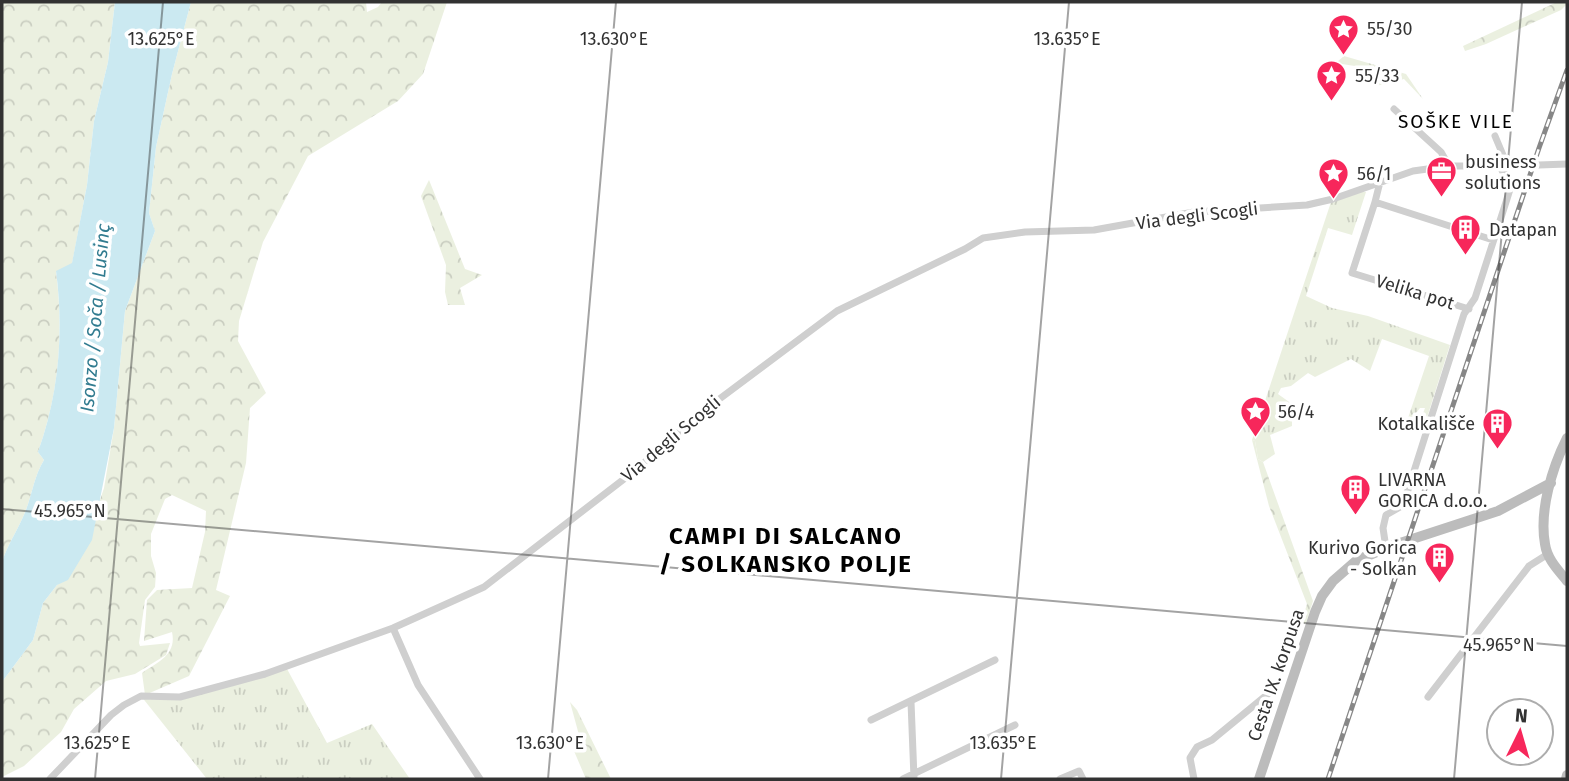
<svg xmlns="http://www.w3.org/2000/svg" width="1569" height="781" font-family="'Fira Sans',sans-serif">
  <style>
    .grass { fill: url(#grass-tufts) }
    .forest { fill: url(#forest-crowns) }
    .water { fill: #cbe9f1 }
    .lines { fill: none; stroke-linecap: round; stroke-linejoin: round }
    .street { stroke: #cfcfcf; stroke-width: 7 }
    .secondary { stroke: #bcbcbc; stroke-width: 10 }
    .rail-casing { stroke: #878787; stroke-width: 5 }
    .rail { stroke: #fff; stroke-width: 2.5; stroke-dasharray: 8; stroke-linecap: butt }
    .ticks { fill: none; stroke: #323232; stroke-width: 2; stroke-opacity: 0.45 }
    .labels { text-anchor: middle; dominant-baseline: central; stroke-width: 7; stroke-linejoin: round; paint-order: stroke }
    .poi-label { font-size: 18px; fill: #323232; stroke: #fff; text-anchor: start }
    .street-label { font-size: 18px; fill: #323232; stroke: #fff }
    .neighbourhood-label { font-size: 19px; letter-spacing: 2px; fill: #000; stroke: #fff }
    .water-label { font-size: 19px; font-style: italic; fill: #327c90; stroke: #fff }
    .district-label { font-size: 24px; font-weight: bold; letter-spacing: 2px; fill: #000; stroke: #fff }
    .ticks-label { font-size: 18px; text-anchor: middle; fill: #323232; stroke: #fff; stroke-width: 7; stroke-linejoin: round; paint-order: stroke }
  </style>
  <defs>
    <pattern id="grass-tufts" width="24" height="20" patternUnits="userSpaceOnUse" patternTransform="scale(1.75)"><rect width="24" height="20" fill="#ebf0e0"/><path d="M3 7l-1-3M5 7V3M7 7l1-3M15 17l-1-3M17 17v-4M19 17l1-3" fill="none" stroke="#cacec1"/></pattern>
    <pattern id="forest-crowns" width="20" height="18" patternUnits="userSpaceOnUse" patternTransform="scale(1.75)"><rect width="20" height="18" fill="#ebf0e0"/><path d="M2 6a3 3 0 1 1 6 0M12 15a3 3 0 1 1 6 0" fill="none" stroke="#cacec1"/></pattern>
  </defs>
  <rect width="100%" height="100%" fill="#fff"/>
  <!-- grass -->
  <path class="grass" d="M1344 56 1406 74 1423 99 1404 79 1376 86 1371 72 1361 67 1342 64 1333 73 1330 68Z
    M1360 192H1366L1352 235 1328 228 1306 296 1332 308 1368 316 1450 345 1424 427H1418L1425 408H1420L1410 421H1407L1429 356 1382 339 1370 371 1351 359 1315 377 1308 373 1291 386 1281 388 1278 394 1292 404V426L1270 435 1275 454 1263 462 1258 459 1255 441 1252 440 1331 202Z
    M286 667 327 743 372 724 410 779H207L141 696 180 697Z"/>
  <!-- forest -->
  <path class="forest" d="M2 2H115L108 62 94 121 87 185 72 264 56 272C64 333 59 394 38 452L44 460C33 478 32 498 23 517 16 533 7 546 2 562Z
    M191 2H366L367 12 378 7 382 2H447L423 74 398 101 308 156 263 242 239 321 238 341 266 393 250 408 246 463 216 590 230 596 189 676 145 695 142 673C158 662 177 655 172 632L144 641 147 600 157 590 192 588 205 532 206 511 172 495 165 499 151 534V556L156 573 155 587 145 600 139 643 140 646 170 643 166 655 135 674 106 681 74 709 61 732 24 766 2 777V682L33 640 43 603 57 585 98 506 104 488 114 428 125 311 155 231 149 213 156 147 172 74Z
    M1557 2H1567V4L1561 10 1486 44 1465 51 1463 46Z
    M429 180 465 269 482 275 460 288 465 305H448L445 292 446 265 421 196Z
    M1252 440 1255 441 1258 459 1263 462 1313 601 1306 623 1301 624 1307 604 1269 506Z
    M570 702 577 710 611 779H586L574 751 582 746Z"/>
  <!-- water -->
  <path class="water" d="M115 2H191L172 74 156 147 149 213 155 231 125 311 114 428 92 540 68 580 57 585 43 603 33 640 2 682V562C7 546 16 533 23 517 32 498 33 478 44 460L38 452C59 394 64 332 56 271L72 263 87 185 94 121 108 62Z"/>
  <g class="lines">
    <!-- street -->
    <path class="street" d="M1394 109 1441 152 1449 166
      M1495 136 1508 167
      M1539 165 1567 164
      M1380 182 1375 202 1493 240
      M1375 202 1352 273 1469 309
      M1386 548 1383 528 1386 515 1400 507 1408 490 1464 314 1475 298 1507 199 1511 186 1500 167
      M393 628 418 685 480 779
      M1428 697 1529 566 1548 554
      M911 702 914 778
      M871 720 995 660
      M50 779 111 715 124 705 141 696 180 697 265 674 393 628 484 587 637 469 702 412 837 311 965 249 983 238 1025 232 1094 230 1194 212 1307 205 1333 199 1413 171 1449 166H1526
      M903 779 1015 725
      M1060 779 1079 771 1083 779
      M1194 779 1190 758 1197 747 1212 740 1274 689"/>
    <!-- secondary -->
    <path class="secondary" d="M1567 438C1552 468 1539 511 1545 544 1547 559 1558 570 1567 581
      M1259 779 1315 612 1322 596 1333 581 1357 560 1394 545 1498 511 1551 483
      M1566 779 1567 775"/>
    <defs>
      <path id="rail" d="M1328 779 1539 148 1567 70"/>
    </defs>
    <!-- rail casing -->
    <use href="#rail" class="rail-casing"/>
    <!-- rail -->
    <use href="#rail" class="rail"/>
  </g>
  <!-- ticks -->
  <path class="ticks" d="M2 509 1567 646M95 779 163 2M548 779 616 2M1001 779 1069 2M1454 779 1522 2"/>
  <!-- icons -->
  <defs>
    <symbol id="sight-pin" viewBox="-11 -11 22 30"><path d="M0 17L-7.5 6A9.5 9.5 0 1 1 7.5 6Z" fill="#f7275b" stroke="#fff"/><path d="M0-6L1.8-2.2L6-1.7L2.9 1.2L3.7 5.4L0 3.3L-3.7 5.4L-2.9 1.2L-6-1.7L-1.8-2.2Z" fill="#fff"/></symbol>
    <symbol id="office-pin" viewBox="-11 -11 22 30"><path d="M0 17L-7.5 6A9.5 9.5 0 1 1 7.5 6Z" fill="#f7275b" stroke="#fff"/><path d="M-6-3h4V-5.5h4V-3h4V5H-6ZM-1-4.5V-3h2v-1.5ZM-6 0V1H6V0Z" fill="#fff"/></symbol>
    <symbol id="building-pin" viewBox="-11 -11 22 30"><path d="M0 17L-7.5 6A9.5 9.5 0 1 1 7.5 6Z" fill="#f7275b" stroke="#fff"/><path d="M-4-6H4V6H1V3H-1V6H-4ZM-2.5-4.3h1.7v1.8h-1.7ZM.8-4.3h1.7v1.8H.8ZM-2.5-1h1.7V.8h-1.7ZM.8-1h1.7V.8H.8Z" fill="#fff"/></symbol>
  </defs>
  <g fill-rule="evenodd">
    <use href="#sight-pin" x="1326" y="12" width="35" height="47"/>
    <use href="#sight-pin" x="1314" y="58" width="35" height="47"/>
    <use href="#office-pin" x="1424" y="154" width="35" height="47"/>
    <use href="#sight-pin" x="1316" y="156" width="35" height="47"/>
    <use href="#building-pin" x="1448" y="212" width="35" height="47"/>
    <use href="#sight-pin" x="1238" y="394" width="35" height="47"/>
    <use href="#building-pin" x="1480" y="406" width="35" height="47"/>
    <use href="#building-pin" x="1338" y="472" width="35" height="47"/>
    <use href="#building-pin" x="1422" y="540" width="35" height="47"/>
  </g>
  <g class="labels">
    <!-- poi labels -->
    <g class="poi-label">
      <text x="1367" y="29">55/30</text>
      <text x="1355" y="76">55/33</text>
      <text x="1465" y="162">business<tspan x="1465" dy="21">solutions</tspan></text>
      <text x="1357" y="174">56/1</text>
      <text x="1489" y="230">Datapan</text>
      <text x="1278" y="412">56/4</text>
      <text x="1475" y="424" text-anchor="end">Kotalkališče</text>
      <text x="1378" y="480">LIVARNA<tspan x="1378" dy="21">GORICA d.o.o.</tspan></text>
      <text x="1417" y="548" text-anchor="end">Kurivo Gorica<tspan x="1417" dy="21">- Solkan</tspan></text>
    </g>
    <!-- street labels -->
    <g class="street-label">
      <text transform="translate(1197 216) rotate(-7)">Via degli Scogli</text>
      <text transform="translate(1415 292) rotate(17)">Velika pot</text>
      <text transform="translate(671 439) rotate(-40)">Via degli Scogli</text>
      <text transform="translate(1276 675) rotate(-71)">Cesta IX. korpusa</text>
    </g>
    <!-- neighbourhood labels -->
    <g class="neighbourhood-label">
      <text x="1456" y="121">SOŠKE VILE</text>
    </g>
    <!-- water labels -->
    <g class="water-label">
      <text transform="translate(95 318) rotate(-85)">Isonzo / Soča / Lusinç</text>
    </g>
    <!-- district labels -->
    <g class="district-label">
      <text x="786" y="536">CAMPI DI SALCANO<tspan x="786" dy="28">/ SOLKANSKO POLJE</tspan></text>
    </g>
  </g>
  <g class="ticks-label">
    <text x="161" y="45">13.625°E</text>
    <text x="614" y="45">13.630°E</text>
    <text x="1067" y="45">13.635°E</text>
    <text x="70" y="517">45.965°N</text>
    <text x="1499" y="651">45.965°N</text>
    <text x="97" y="749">13.625°E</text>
    <text x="550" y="749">13.630°E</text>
    <text x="1003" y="749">13.635°E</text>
  </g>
  <!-- border -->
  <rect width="1569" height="781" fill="none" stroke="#323232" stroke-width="7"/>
  <!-- north arrow -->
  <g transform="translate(1520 732) rotate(5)"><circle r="33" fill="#ffffff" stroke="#adadad" stroke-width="2"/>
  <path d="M0-5L12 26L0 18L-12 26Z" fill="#f7275b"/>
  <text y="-10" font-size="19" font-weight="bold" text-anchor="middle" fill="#323232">N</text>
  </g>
</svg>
